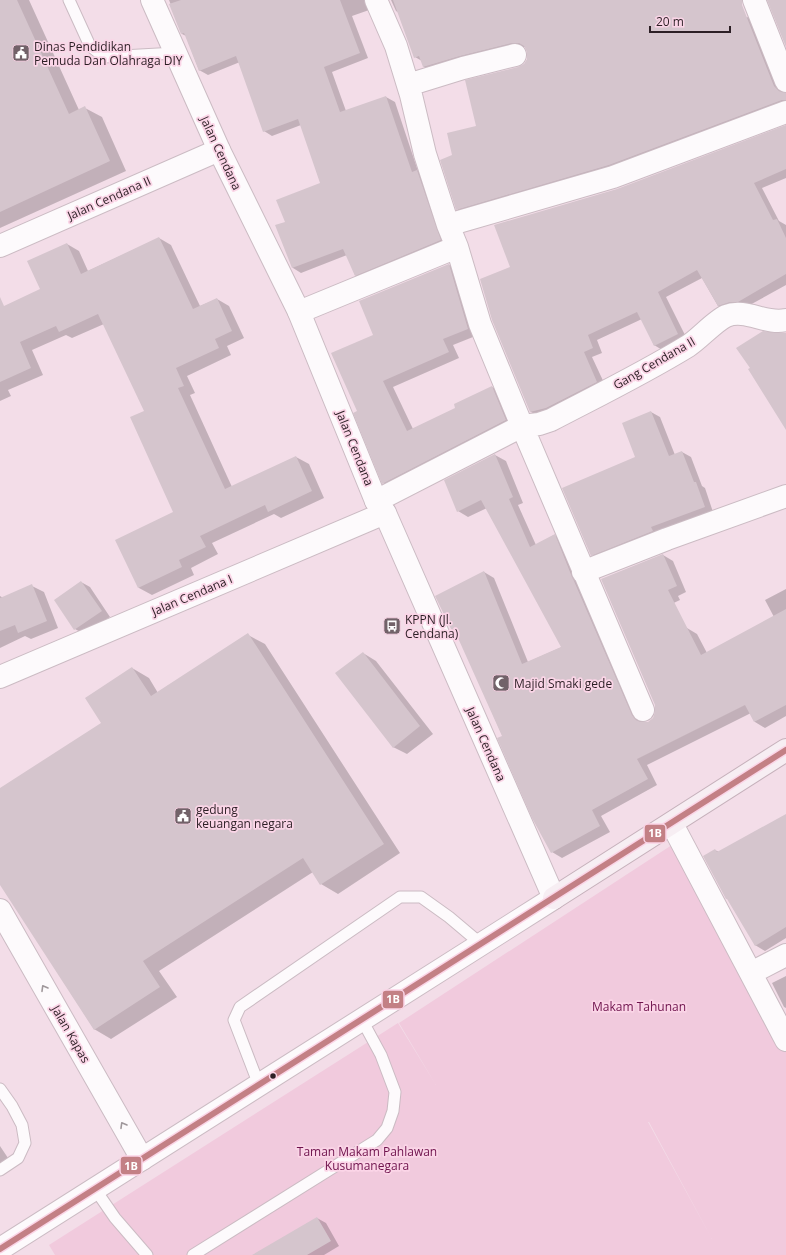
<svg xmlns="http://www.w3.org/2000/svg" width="786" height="1255" font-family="'Open Sans',sans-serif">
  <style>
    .green { fill: #f1cadd; fill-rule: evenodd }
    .shadow { fill: #0003 }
    .building { fill: #d5c5cd }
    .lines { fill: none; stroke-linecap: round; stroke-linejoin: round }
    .lane-casing { stroke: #cbbbc3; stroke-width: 13 }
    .street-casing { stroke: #cbbbc3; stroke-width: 24 }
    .secondary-casing { stroke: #cbbbc3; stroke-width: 24 }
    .primary-casing { stroke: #c6b1bb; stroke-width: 24 }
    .lane { stroke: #fdfafc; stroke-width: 11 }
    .street { stroke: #fdfafc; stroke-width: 22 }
    .secondary { stroke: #fdfafc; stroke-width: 22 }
    .primary { stroke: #f7eef3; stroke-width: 22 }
    .bus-1-casing { stroke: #fbd5e7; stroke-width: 9 }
    .bus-1 { stroke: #c38085; stroke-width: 6 }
    .oneway { stroke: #9f979b }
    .bus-dot { fill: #2c1f25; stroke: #fbd5e7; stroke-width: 1.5 }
    .labels { text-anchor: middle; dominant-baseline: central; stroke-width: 3.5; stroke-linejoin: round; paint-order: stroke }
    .poi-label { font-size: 12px; fill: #2c1f25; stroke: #fbd5e7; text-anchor: start }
    .street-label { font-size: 12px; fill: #2c1f25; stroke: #fbd5e7 }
    .park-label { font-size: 12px; fill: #6e124c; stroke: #fbd5e7 }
    .line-badge { stroke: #fbd5e7; stroke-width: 1.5 }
    .badge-label { font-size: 11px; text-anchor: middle; font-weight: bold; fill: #fff }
  </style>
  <rect width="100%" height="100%" fill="#f3dde8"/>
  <!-- green -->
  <path class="green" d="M678 841 786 1023V1255H55L49 1245 398 1023 436 1085 399 1023ZM648 1122H649L712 1239Z"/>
  <!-- shadow -->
  <path class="shadow" d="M0 0H29L79 110 85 108 102 117 126 171 0 228Z
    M169 0H373L372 9 352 16 368 58 332 72 346 111 386 97 395 102 418 171 425 175 449 245 364 280 355 275 347 255 301 273 293 268 286 222 321 184 301 125 272 136 264 131 240 62 208 75 199 70 186 36 182 34Z
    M391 0H716L725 27 747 17 755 22 766 53 786 101V106L618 169 465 214 457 209 454 156 477 126 519 68 525 64 528 59V51L526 47H521L432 71 424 67 422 61 415 57 399 13 396 11Z
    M786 126V178L762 188 779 221 786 225V285L748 306 728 311 718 306 702 278 666 297 687 339 664 351 654 345 642 319 597 340 602 353 592 357 606 387 540 417 531 412 511 268 617 190Z
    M159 238 171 245 200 306 217 299 229 306 244 338 227 346 231 355 187 376 195 393 190 395 232 487 296 457 309 464 324 498 281 518 274 514 212 543 218 554 191 568 194 575 152 595 139 588 117 540 175 512 146 411 104 324 72 338 66 335 32 350 43 375 8 390 11 396 0 401V309L41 290 67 244 79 251 88 271Z
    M449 265 459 271 478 335 453 345 459 358 393 387 413 429 457 408 492 387 502 393 516 426 394 489 383 483 358 411 374 335Z
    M651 412 660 417 675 455 682 452 691 457 702 486 705 488 713 512 601 560 592 555 637 457Z
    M495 455 506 461 523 503 518 505 536 545 554 535 565 541 643 723H648L654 718 656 712 663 555 673 561 686 592 678 596 680 600 663 608 687 628 697 634 707 653 774 617 765 600 786 589V716L765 728 755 722 751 713 647 765 657 785 601 816 610 832 562 858 552 852 503 737 460 640 457 638 484 572 494 578 528 662 562 647 487 508 468 517 458 511 446 480Z
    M81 582 90 587 110 617 84 634 75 629Z
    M32 586 44 592 58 628 31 639 25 636 0 648V596L3 598Z
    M248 635 265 644 400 853 338 894 321 884 313 872 159 971 177 997 111 1039 94 1029 0 883V789L103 723 132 668 149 678 158 693Z
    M363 653 376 661 433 734 407 754 393 747Z
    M786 815V938L765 951 755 945 715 850 719 852Z
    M786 976V1008L784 1007 772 983Z
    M0 1146 8 1158 0 1164Z
    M317 1218 326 1223 339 1246 324 1255H278Z"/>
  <!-- building -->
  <path class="building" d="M0 0H17L69 114 85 106 110 161 0 212Z
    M181 0H340L360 53 324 67 340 112 386 96 412 172 417 170 441 240 355 276 343 249 292 268 275 225 285 222 276 200 320 183 298 119 263 132 236 56 199 71 184 33 181 34 169 4Z
    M393 0H742V5L774 86 779 91 786 93V100H782L609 165 456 210 440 160 452 155 447 133 476 126 465 80 518 67 524 64 527 59V52L524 46 519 43H512L460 56 423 67 419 56 414 58Z
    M767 0H786V47Z
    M786 125V169L754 183 773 220 777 219 786 238V274L738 302H730L718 306 697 270 658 292 678 334 654 346 637 312 588 335 593 348 584 352 597 382 546 408 530 412 492 320 480 279 510 267 494 225 617 189Z
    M159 237 193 309 217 298 232 331 215 339 219 348 176 368 184 386 178 388 225 489 296 456 312 491 268 512 265 505 200 536 206 547 179 560 182 567 138 588 115 540 173 512 130 417 144 411 98 314 59 332 56 326 20 342 31 368 0 382V297L4 306 40 289 27 261 67 243 81 274Z
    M449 264 468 329 443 339 449 352 383 381 407 431 455 408 454 404 492 386 506 420 382 484 353 413 357 411 331 353 373 335 359 301Z
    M763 331 778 333H786V430L748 369 750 368 736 348Z
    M651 411 669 456 682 451 694 482H696L705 507 651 527 653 531 591 556 562 488 635 457 622 423Z
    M495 454 513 497 509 499 530 547 555 534 572 577 574 581 632 715 636 720 641 722H648L653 718 655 712V705L601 579 663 554 677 586 668 590 701 655 786 609V705L754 722 745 705 637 759 648 779 592 810 600 826 551 853 532 818 497 738 502 736 458 638 456 639 435 596 484 571 522 664 561 647 481 500 457 512 444 480Z
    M81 581 102 611 74 630 54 600Z
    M32 584 47 621 18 633 15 625 0 631V598Z
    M248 633 384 844 320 885 303 858 143 961 160 987 94 1030 0 885V788L101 723 85 698 132 667 151 696Z
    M363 652 420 726 393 748 335 673Z
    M786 814V927L755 946 727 899H726L703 856 715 849 717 852Z
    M317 1217 331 1241 307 1255H252Z"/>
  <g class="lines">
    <defs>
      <path id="lane" d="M69 0 90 46 104 57 176 53
        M259 1085 234 1020 240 1007 400 897H421L449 917 481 944
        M0 1089 12 1106 22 1125 25 1143 18 1158 0 1170
        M95 1189 115 1218 147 1255
        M193 1255 377 1140 387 1128 393 1111 395 1092 381 1055 362 1020"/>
      <path id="street" d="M376 0 396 46 411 95 425 154 448 225 457 247 480 324 522 426 643 710
        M754 0 786 81
        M408 85 463 68 515 55
        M448 225 613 177 786 112
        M0 246 219 150
        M299 312 457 247
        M376 501 522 426 539 424 551 420C597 396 644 373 688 346 699 339 715 321 726 316 746 308 766 325 786 320
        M583 572 667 539 786 496
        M0 677 385 513
        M672 824 786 1040
        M0 910 142 1159
        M751 973 786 955"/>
      <path id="secondary" d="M0 1249 554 898 385 513 376 501 299 312 219 150 152 0"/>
      <path id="primary" d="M554 898 786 750"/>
    </defs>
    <!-- lane casing -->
    <use href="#lane" class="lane-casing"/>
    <!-- street casing -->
    <use href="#street" class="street-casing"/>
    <!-- secondary casing -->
    <use href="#secondary" class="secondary-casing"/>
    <!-- primary casing -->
    <use href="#primary" class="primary-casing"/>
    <!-- lane -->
    <use href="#lane" class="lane"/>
    <!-- street -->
    <use href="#street" class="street"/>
    <!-- secondary -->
    <use href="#secondary" class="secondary"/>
    <!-- primary -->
    <use href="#primary" class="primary"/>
    <defs>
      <path id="bus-1" d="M0 1249 786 750"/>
    </defs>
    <!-- bus-1 casing -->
    <use href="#bus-1" class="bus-1-casing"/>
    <!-- bus-1 -->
    <use href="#bus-1" class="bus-1"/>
  </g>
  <!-- one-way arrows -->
  <defs><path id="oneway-chevron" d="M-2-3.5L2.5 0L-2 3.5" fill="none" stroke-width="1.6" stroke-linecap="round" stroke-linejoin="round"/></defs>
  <g class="oneway">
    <use href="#oneway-chevron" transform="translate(44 988) rotate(-120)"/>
    <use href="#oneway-chevron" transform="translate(123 1125) rotate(-120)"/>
  </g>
  <!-- icons -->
  <defs>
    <symbol id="civic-square" viewBox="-11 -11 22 22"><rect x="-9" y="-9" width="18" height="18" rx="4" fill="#726269" stroke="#fbd5e7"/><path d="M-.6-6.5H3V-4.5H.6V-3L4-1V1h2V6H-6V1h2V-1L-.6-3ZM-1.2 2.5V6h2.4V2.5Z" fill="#fff"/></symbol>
    <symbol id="bus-square" viewBox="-11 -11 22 22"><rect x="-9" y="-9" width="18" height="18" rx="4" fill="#726269" stroke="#fbd5e7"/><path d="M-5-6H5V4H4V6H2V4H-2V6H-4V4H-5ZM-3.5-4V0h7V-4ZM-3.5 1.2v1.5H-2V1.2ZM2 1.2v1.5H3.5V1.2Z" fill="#fff"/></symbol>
    <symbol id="mosque-square" viewBox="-11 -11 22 22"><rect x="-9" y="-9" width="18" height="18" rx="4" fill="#726269" stroke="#fbd5e7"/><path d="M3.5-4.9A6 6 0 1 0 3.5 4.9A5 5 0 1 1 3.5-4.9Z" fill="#fff"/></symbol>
  </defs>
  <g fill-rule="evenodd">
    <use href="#civic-square" x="11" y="43" width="20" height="20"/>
    <use href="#bus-square" x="382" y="616" width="20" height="20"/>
    <use href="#mosque-square" x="491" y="673" width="20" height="20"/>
    <use href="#civic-square" x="173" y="806" width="20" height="20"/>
  </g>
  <!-- markers -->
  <circle class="bus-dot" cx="273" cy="1076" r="3.5"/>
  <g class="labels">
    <!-- poi labels -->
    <g class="poi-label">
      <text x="34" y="46">Dinas Pendidikan<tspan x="34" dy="14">Pemuda Dan Olahraga DIY</tspan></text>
      <text x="405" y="619">KPPN (Jl.<tspan x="405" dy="14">Cendana)</tspan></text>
      <text x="514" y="683">Majid Smaki gede</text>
      <text x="196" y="809">gedung<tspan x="196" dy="14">keuangan negara</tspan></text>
    </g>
    <!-- street labels -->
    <g class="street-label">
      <text transform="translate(221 153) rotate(65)">Jalan Cendana</text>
      <text transform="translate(109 198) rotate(-24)">Jalan Cendana II</text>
      <text transform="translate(654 363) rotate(-30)">Gang Cendana II</text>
      <text transform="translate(355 448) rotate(68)">Jalan Cendana</text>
      <text transform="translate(192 595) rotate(-23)">Jalan Cendana I</text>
      <text transform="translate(486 744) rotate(66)">Jalan Cendana</text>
      <text transform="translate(71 1034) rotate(60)">Jalan Kapas</text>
    </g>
    <!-- park labels -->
    <g class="park-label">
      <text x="639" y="1006">Makam Tahunan</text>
      <text x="367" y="1151">Taman Makam Pahlawan<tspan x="367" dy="14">Kusumanegara</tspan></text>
    </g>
  </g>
  <g class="line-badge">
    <rect x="644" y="824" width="22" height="19" rx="4" fill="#c38085"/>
    <rect x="382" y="990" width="22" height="19" rx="4" fill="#c38085"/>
    <rect x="120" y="1156" width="22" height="19" rx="4" fill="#c38085"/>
  </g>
  <g class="badge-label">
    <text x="655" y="837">1B</text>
    <text x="393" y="1003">1B</text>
    <text x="131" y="1170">1B</text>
  </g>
  <!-- scale -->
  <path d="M650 26v6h80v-6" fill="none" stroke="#2c1f25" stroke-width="2"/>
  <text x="656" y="26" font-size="12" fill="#2c1f25" stroke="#fbd5e7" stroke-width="3" paint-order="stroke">20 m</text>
</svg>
